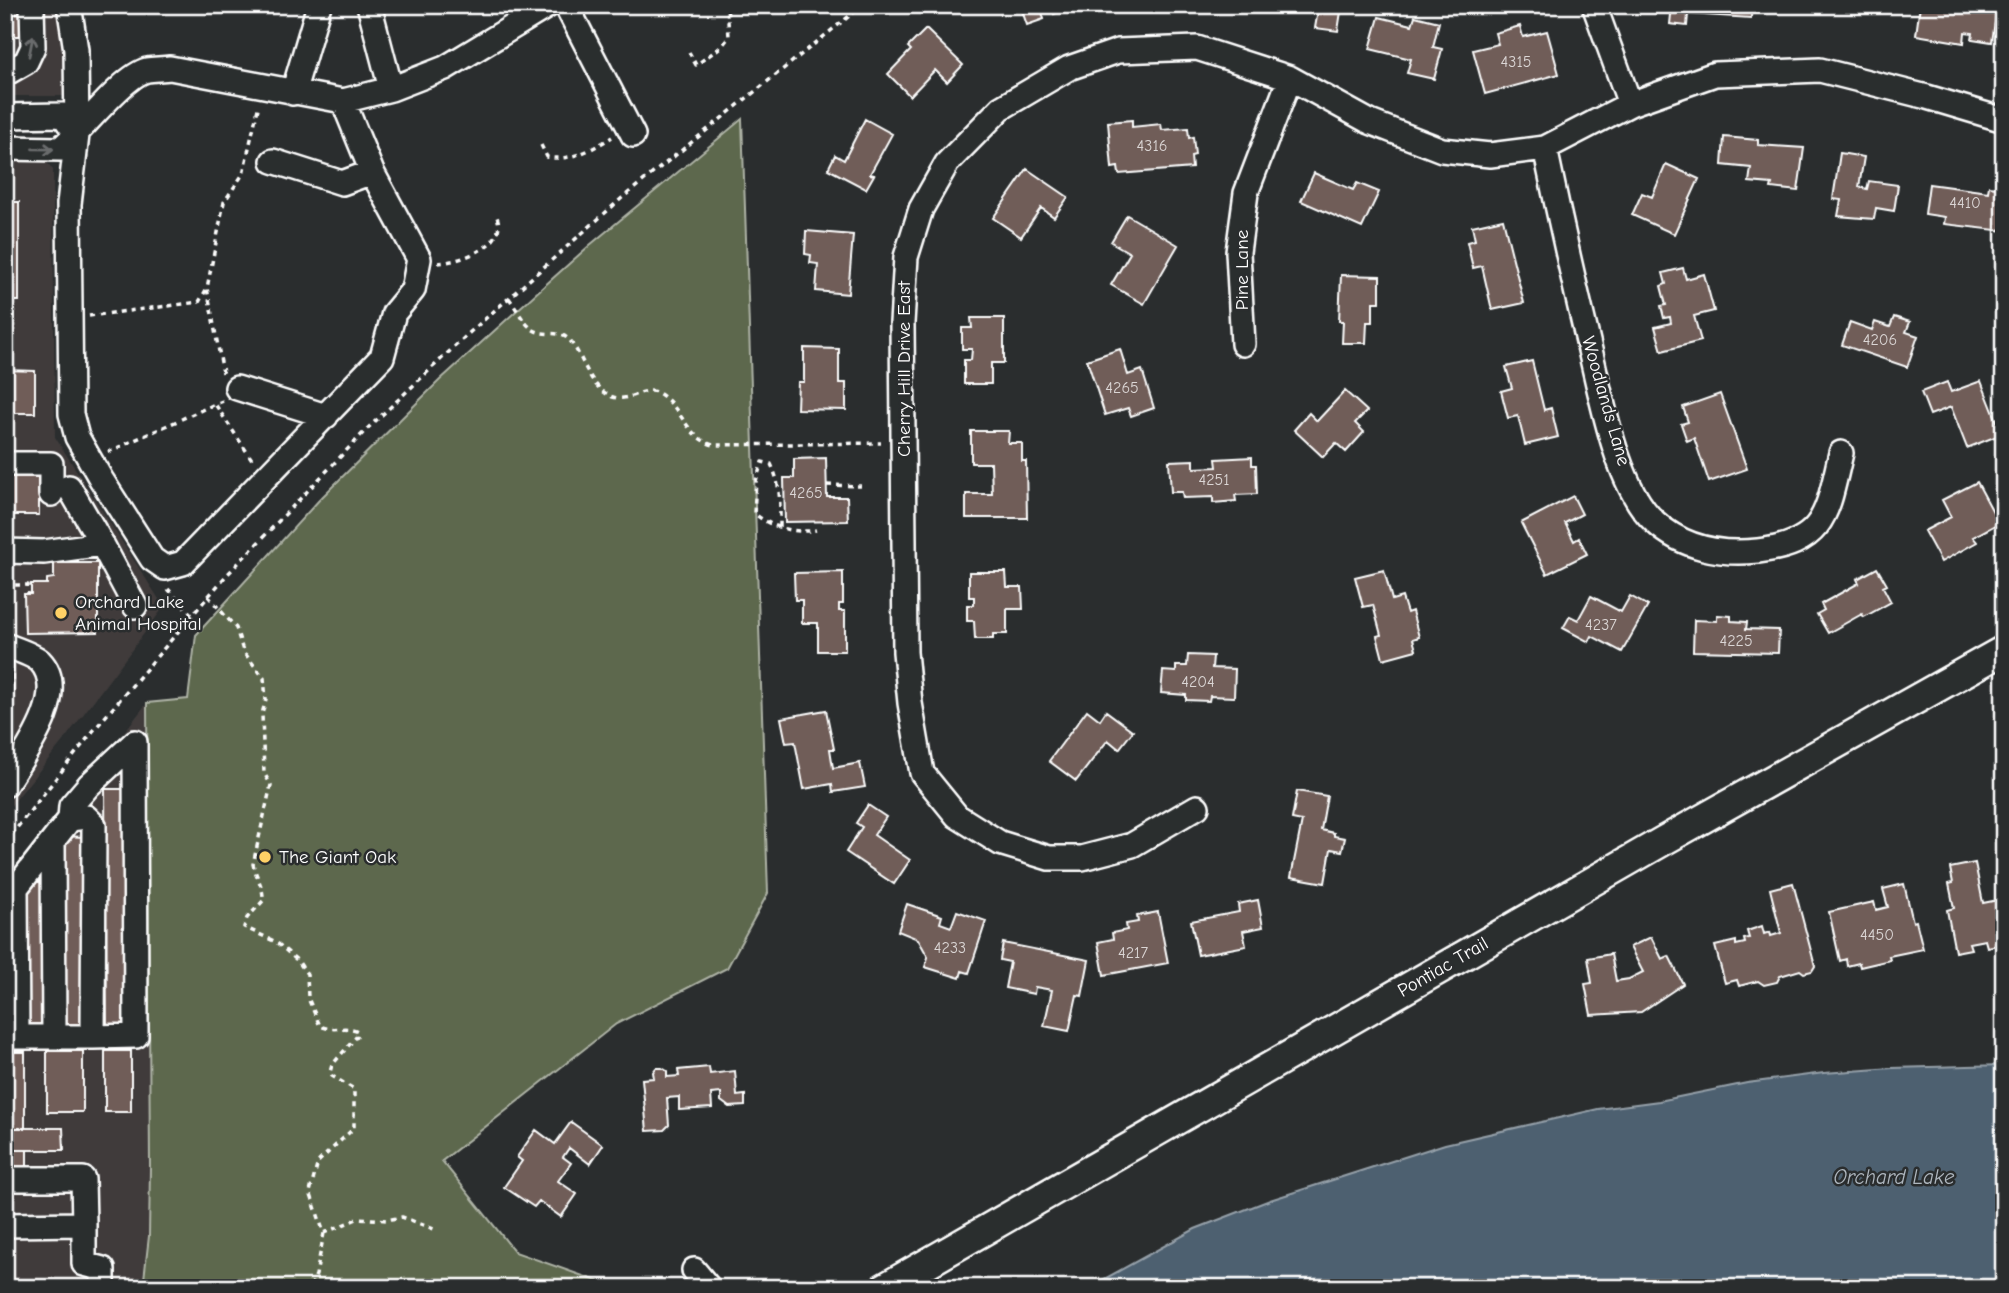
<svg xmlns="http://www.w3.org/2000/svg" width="2009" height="1293" font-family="'Comic Neue',sans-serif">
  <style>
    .built { fill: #3f3b3b }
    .green { fill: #5d674e; stroke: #aeb3a6; stroke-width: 2 }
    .water { fill: #4e6070; stroke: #95a0a9; stroke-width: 2 }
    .building { fill: #6f5d58; stroke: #fff; stroke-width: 2 }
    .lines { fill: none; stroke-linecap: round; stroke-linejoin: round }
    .minor-casing { stroke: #fff; stroke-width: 28 }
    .major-casing { stroke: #fff; stroke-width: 33 }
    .path { stroke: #fff; stroke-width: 3.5; stroke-dasharray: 5 5; stroke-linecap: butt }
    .minor { stroke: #2a2d2e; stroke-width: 23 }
    .major { stroke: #2a2d2e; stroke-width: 28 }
    .oneway { stroke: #6a6c6d }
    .poi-dot { fill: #ffd166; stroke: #2a2d2e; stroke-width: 2.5 }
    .labels { text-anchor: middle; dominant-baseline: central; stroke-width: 5; stroke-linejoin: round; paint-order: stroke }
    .number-label { font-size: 16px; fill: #dbd6d5 }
    .street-label { font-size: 19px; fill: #fff; stroke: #2a2d2e }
    .poi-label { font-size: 19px; fill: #fff; stroke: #2a2d2e; text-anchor: start }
    .water-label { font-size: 21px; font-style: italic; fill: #afb7bf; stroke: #2a2d2e }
  </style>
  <rect width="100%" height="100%" fill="#2a2d2e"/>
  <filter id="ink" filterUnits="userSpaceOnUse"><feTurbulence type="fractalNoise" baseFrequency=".0143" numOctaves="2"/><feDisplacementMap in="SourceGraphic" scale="14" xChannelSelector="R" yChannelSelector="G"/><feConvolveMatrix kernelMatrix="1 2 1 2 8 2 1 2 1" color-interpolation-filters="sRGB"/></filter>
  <g filter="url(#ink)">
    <!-- built -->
    <path class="built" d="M5 5H62L63 96H5Z
      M5 158H44L53 170 55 437 164 607 64 740 5 813Z
      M147 703 150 1167 148 1288H5V884Z"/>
    <!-- green -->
    <path class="green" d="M742 119 768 893 727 968 616 1024 442 1161 515 1252 617 1288H143L149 1236 150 1167 147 703 188 699 196 635 320 499 440 380 514 313 590 245Z"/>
    <!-- water -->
    <path class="water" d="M2004 1065V1288H1088L1195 1229 1270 1200 1445 1144 1598 1109 1659 1101 1747 1083 1824 1073 1892 1068Z"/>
    <!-- building -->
    <path class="building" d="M1020 5H1070L1071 8 1054 14 1052 9 1042 12 1044 19 1027 25Z
      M1319 5H1342L1338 31 1315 28Z
      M1672 5H1752L1751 18 1688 14 1687 26 1670 24Z
      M1920 5 1977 7 1978 5 1997 9 1992 42 1972 39 1973 33 1965 32 1964 43 1916 35Z
      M5 14H20V36H5Z
      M1415 16 1439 22 1433 47 1442 49 1434 79 1407 73 1411 59 1370 49 1379 17 1412 25Z
      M1520 26 1523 37 1547 31 1559 74 1485 94 1473 50 1498 44 1495 33Z
      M926 29 963 65 947 82 935 70 910 96 888 74 911 50 908 47Z
      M865 119 892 134 870 174 874 175 866 189 828 169 835 155 844 160Z
      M1132 120V127L1161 124 1162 130 1188 128 1189 138 1193 137 1195 155 1191 156 1192 168 1119 174 1118 167 1112 168 1108 122Z
      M1724 137 1758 140V145L1804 148 1798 191 1771 188 1772 184 1749 182 1751 168 1722 165Z
      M1840 153 1864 157 1859 187 1867 189 1869 181 1898 185 1894 211 1876 208 1874 219 1838 216 1841 200 1833 199Z
      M1666 164 1699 179 1674 234 1632 215 1642 193 1652 197Z
      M1027 169 1068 197 1054 217 1041 208 1021 237 993 218Z
      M1314 173 1353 190 1357 183 1379 192 1362 228 1301 201Z
      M1929 184 1988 192 1989 186 2004 188V231L1944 224 1945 217 1925 214Z
      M5 202H19V301H5Z
      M1127 215 1178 245 1144 304 1111 285 1130 253 1111 242Z
      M1503 219 1524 303 1492 310 1482 266 1473 268 1467 242 1475 240 1472 226Z
      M806 231 853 235 848 294 816 291 818 264 810 263 811 255 805 254Z
      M1683 268 1686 279 1704 274 1714 311 1694 316 1701 341 1662 351 1655 327 1671 323 1670 317 1664 318 1661 306 1666 305 1661 286 1666 284 1663 273Z
      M1341 275 1380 276V302H1373V322H1367L1366 343H1342L1343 321H1339Z
      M1894 317 1910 322 1906 332 1918 336 1907 367 1842 345 1850 322 1872 330 1875 322 1890 327Z
      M971 318H1004V363H991V384H964V360H971L972 349H962V328H972Z
      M804 348 839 349V383H846V410L797 409 798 382H804Z
      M1120 349 1128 375 1142 370 1154 408 1131 416 1128 408 1105 415 1087 360Z
      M1532 361 1544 410 1551 408 1558 437 1525 445 1518 416 1508 418 1501 391 1512 388 1506 367Z
      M5 370 35 371V413H5Z
      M1981 381 2002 434 1967 448 1951 407 1930 415 1921 392 1947 382 1951 392Z
      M1345 391 1367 411 1355 423 1364 432 1346 452 1336 443 1323 457 1294 430 1309 413 1317 421Z
      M1720 394 1747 469 1709 482 1694 438 1687 441 1681 424 1688 422 1683 407Z
      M971 431H1009L1008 443H1022V461H1026L1027 518H966V494H992L991 463H971Z
      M1252 457V465H1256L1257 494 1235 495 1236 501 1213 503V497L1183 498 1182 492H1171L1169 461 1194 460V468L1217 467 1216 459Z
      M826 458 827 497H847L848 521 785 522 784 478H794V459Z
      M5 475H39V515H5Z
      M1977 482 1999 523 1973 537 1977 542 1941 562 1924 531 1951 517 1942 500Z
      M1573 496 1582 514 1565 523 1574 541 1579 538 1587 554 1547 574 1521 523Z
      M54 563H98V632L25 633 24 594H31V584H47V579L54 578Z
      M1877 568 1887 585 1883 587 1891 602 1864 617 1862 614 1828 633 1817 614 1824 610 1821 604 1859 583 1857 579Z
      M1384 570 1392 600 1402 597 1407 613 1412 611 1419 637 1413 639 1416 650 1383 659 1377 636 1381 635 1373 605 1363 607 1355 577Z
      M843 572V604H839V611H845V651H818V623H802V600H795L794 573Z
      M969 572H1006L1007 587H1022L1023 609H1007V634H993V639H975L974 621H967V605H974V597H969Z
      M1591 596 1621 612 1630 596 1648 606 1622 652 1592 636 1589 642 1563 628 1570 616 1578 620Z
      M1717 615 1731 616V621L1747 622 1746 629 1779 630 1778 653 1693 651 1694 620 1717 621Z
      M5 653 13 656V723H5Z
      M1188 655 1213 656 1212 668 1235 669 1234 697 1210 696 1209 701 1186 700V695L1161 693 1163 671 1176 672V666H1187Z
      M826 710 834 749H830L833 768 860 763 865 787 833 792 832 784 804 789 795 742 786 743 781 718Z
      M1087 710 1100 720 1106 711 1133 731 1119 749 1108 740 1076 781 1049 761Z
      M105 789H125L126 1030H107Z
      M1297 791 1327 796 1321 830 1334 833V836L1345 838 1342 851 1331 849 1325 883 1291 877 1302 821 1292 819Z
      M868 805 886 817 874 835 910 860 894 884 846 852 862 827 856 823Z
      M62 836 85 837 84 1030 62 1029Z
      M1975 863 1983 903 2003 899 2000 886 2004 885V944L1987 947 1985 940 1969 943 1971 949 1955 952 1947 910 1954 908 1949 884 1953 883 1950 868Z
      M25 882H44V1029H25Z
      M1793 883 1815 966 1812 971 1804 973 1800 970 1780 976 1777 982 1764 985 1758 981 1739 986 1737 980 1725 983 1715 946 1736 941V945L1745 943 1744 939 1749 938 1747 931 1762 926 1764 934 1770 932 1771 936 1781 933 1770 889Z
      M1904 884 1913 922 1916 921 1923 949 1889 956 1890 960 1860 967 1859 963 1847 966 1846 959 1840 961 1829 912 1874 902 1876 910 1888 907 1883 889Z
      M1258 900 1263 927 1243 931 1246 946 1198 955 1191 921 1239 912 1238 904Z
      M907 904 942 916 940 923 951 927 957 911 986 921 969 973 962 971 960 978 925 967 928 957 918 939 898 931Z
      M1158 912 1168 963 1104 975 1098 942 1113 939 1112 933 1127 930 1126 924 1138 922 1137 916Z
      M1651 937 1662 959 1669 956 1683 984 1641 1012 1591 1015 1585 984 1592 983 1588 958 1611 954 1616 981 1629 979 1643 972 1630 947Z
      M1003 943 1089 960 1082 996 1077 995 1069 1031 1044 1026 1052 990 1035 987 1034 994 1005 988 1010 962 1000 960Z
      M47 1051H83V1112H47Z
      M105 1051H131V1112H105Z
      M6 1052H25V1128H7Z
      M709 1067 710 1074 735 1071 737 1096 745 1095V1106L729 1107 721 1101V1093L711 1094 712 1108 679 1110V1097L667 1098 669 1125 664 1130 647 1131 642 1079 654 1078 653 1072 656 1068H662L667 1071V1077L679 1076 678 1070Z
      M571 1122 603 1145 590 1164 569 1148 563 1157 571 1163 558 1181 577 1194 561 1217 539 1201 534 1207 504 1187 522 1161 517 1157 536 1130 555 1144Z
      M5 1128H63L64 1150H5Z
      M5 1150H27V1173H5Z"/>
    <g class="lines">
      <defs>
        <path id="minor" d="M69 5 76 50 77 135 69 204 71 414 77 437 101 479 152 559 165 568 183 563 382 357 394 313 413 290 419 259 372 172 343 101
          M369 5 391 89
          M566 5 633 135
          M1594 5 1630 104
          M5 74 26 62 33 47 32 5
          M293 93 319 5
          M5 116 63 115 77 135
          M5 148 60 149C82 131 123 76 147 70 154 69 162 69 170 68L343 101 391 89 445 68 549 5
          M1545 148C1559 216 1574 283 1590 350 1602 399 1617 488 1655 522 1683 548 1721 555 1758 551 1827 543 1827 511 1841 453
          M273 161 342 183 372 172
          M1243 344 1238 252 1246 193 1290 78
          M237 388 326 416
          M5 464H51V494
          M69 487 102 544
          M5 551 44 552 102 544 135 606
          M5 645C15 649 32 654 40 661 71 693 23 756 5 785
          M1197 807 1132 845 1082 858H1049L1000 843 957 816 922 773 910 703 905 652 902 323 906 257 921 209 947 163 1001 108 1069 68 1118 51 1197 48 1290 78 1370 122 1442 150 1490 155 1545 148 1630 104 1715 74 1820 70 1927 97 2004 120
          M70 819 71 806 89 785 135 742 136 1036 93 1037
          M53 841 54 1037
          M16 888 17 1037
          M5 902 70 819 86 817 94 825 93 1037H5
          M5 1179H83L84 1224
          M5 1225 84 1224V1264L103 1269V1288
          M694 1270 709 1288"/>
        <path id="major" d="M884 1288 1663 841 2004 650"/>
      </defs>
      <!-- minor casing -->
      <use href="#minor" class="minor-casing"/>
      <!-- major casing -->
      <use href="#major" class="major-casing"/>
      <!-- path -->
      <path class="path" d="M689 52 696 65 722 46 729 37 727 5
        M541 145 547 157C570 162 593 149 612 137
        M438 263C461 262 511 244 496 215
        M509 298C516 308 523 322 532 329 545 338 561 328 571 342 585 360 589 388 613 397 630 403 645 384 660 394 683 409 685 436 713 445L881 443
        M89 316 199 302 206 290
        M223 373 207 288 224 202 243 174 259 104
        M223 401 215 404 253 461
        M108 452 215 404
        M827 485 861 486
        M780 527C780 504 781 485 771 464L762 462 756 481 754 513C769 527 796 534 816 530
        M5 585H28V593
        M168 589 192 615
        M208 596 236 628 243 651 264 678 266 699 262 714 264 773 271 785 253 864C256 877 264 887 263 901L247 918 244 927 276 942 298 961 307 974 308 998 320 1026C333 1032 346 1025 358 1031L357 1036 332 1065 330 1072 332 1076 354 1089V1128L318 1162 310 1192 324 1233 316 1275 310 1288
        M5 843 94 730 225 577 367 429 468 334 622 198 863 5
        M324 1233 359 1218 386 1220 402 1217 434 1229"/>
      <!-- minor -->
      <use href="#minor" class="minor"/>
      <!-- major -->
      <use href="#major" class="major"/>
    </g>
    <!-- one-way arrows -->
    <defs><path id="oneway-shaft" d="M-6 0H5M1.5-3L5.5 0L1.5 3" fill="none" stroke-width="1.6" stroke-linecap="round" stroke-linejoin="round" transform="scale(1.75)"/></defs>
    <g class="oneway">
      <use href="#oneway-shaft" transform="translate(31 46) rotate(-79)"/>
      <use href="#oneway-shaft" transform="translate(43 149) rotate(1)"/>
    </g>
  </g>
  <!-- markers -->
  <g class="poi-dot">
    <circle cx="61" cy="613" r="7"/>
    <circle cx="265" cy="857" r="7"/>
  </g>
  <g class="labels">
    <!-- number labels -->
    <g class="number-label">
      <text x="1516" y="62">4315</text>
      <text x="1152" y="146">4316</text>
      <text x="1965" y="203">4410</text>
      <text x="1880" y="340">4206</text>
      <text x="1122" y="388">4265</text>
      <text x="1214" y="480">4251</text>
      <text x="806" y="493">4265</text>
      <text x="1601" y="625">4237</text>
      <text x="1736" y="641">4225</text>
      <text x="1198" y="682">4204</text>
      <text x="1877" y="935">4450</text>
      <text x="950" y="948">4233</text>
      <text x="1133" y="953">4217</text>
    </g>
    <!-- street labels -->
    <g class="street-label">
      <text transform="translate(1242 270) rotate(-90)">Pine Lane</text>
      <text transform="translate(904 369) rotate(-90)">Cherry Hill Drive East</text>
      <text transform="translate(1606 401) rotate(74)">Woodlands Lane</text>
      <text transform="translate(1443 967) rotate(-30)">Pontiac Trail</text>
    </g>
    <!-- poi labels -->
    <g class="poi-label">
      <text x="75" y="602">Orchard Lake<tspan x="75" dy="22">Animal Hospital</tspan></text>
      <text x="279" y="857">The Giant Oak</text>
    </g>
    <!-- water labels -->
    <g class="water-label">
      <text x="1894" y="1177">Orchard Lake</text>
    </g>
  </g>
  <!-- margin -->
  <rect width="2009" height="1293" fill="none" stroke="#2a2d2e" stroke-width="28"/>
  <rect x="14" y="14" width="1981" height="1265" fill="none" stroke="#fff" stroke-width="2.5" filter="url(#ink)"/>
</svg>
